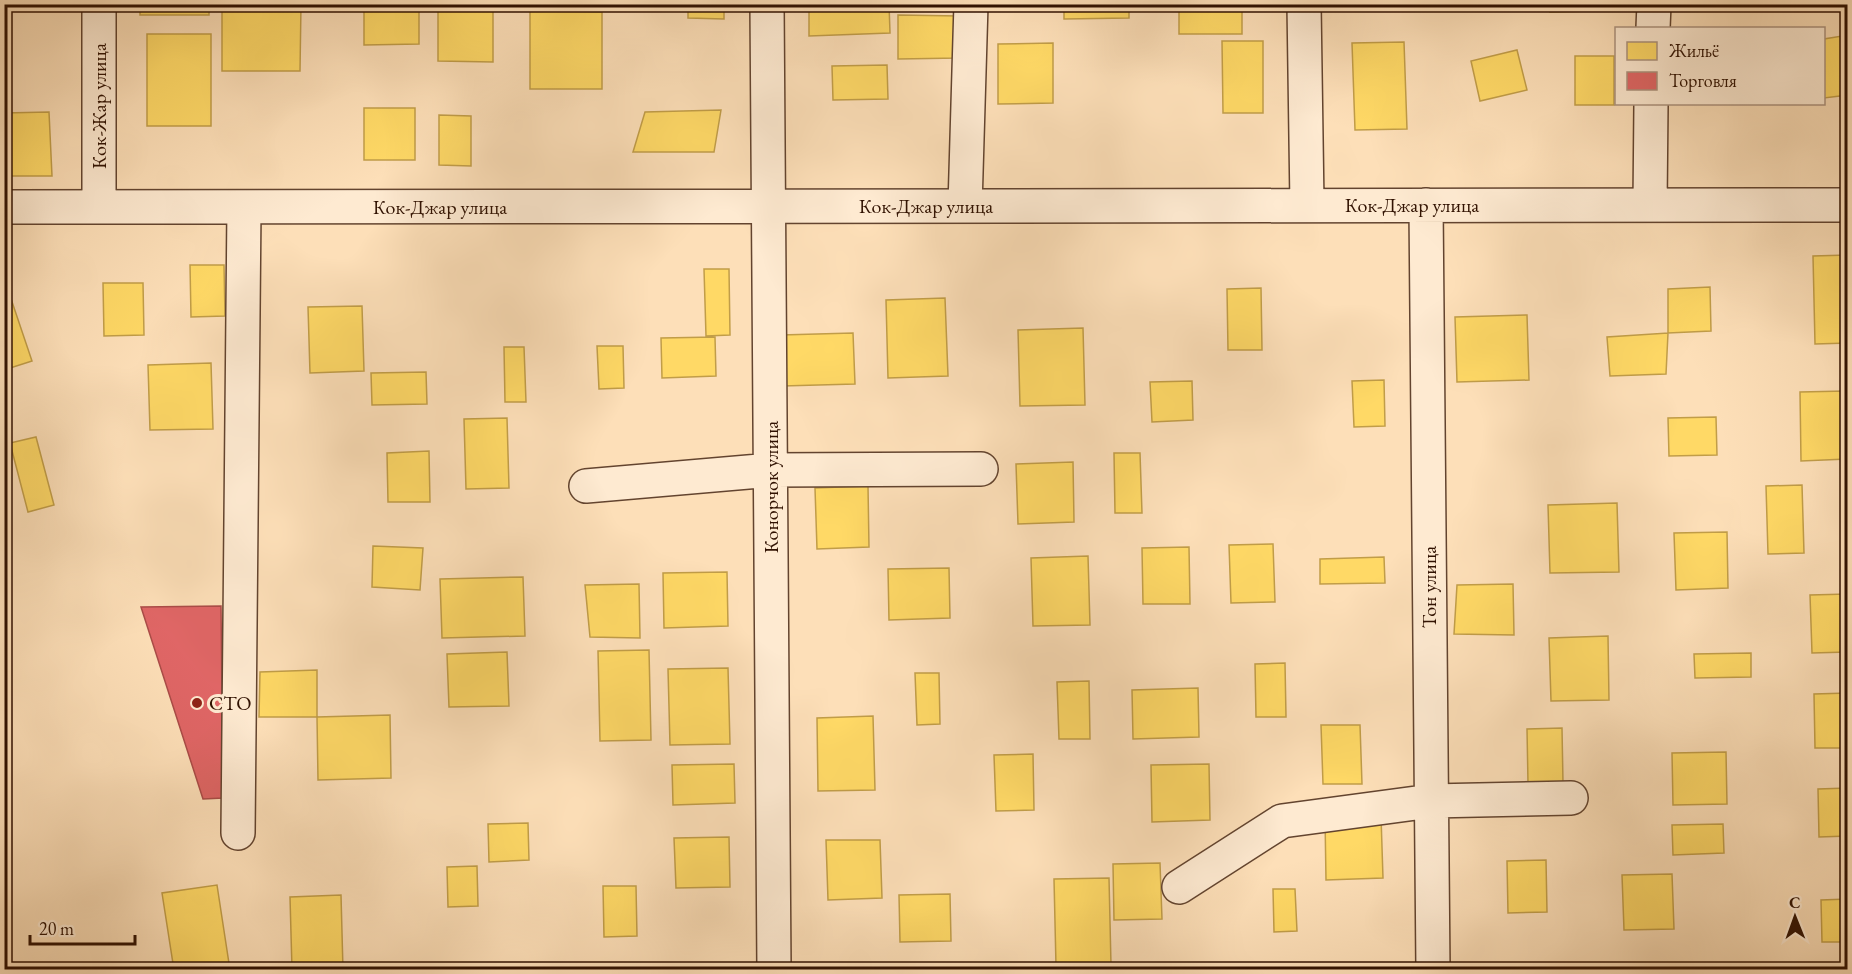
<svg xmlns="http://www.w3.org/2000/svg" width="1852" height="974" font-family="'EB Garamond',serif">
  <style>
    .homes { fill: #ffd966; stroke: #c19d48; stroke-width: 1.5 }
    .shops { fill: #e06666; stroke: #ab4c48; stroke-width: 1.5 }
    .lines { fill: none; stroke-linecap: round; stroke-linejoin: round }
    .minor-casing { stroke: #63442f; stroke-width: 36 }
    .minor { stroke: #feead1; stroke-width: 33 }
    .poi-dot { fill: #8f2418; stroke: #feead1; stroke-width: 2 }
    .labels { text-anchor: middle; dominant-baseline: central; stroke-width: 6; stroke-linejoin: round; paint-order: stroke }
    .street-label { font-size: 20px; fill: #301101; stroke: #feead1 }
    .poi-label { font-size: 20px; fill: #301101; stroke: #feead1; text-anchor: start }
  </style>
  <rect width="100%" height="100%" fill="#fddfb8"/>
  <filter id="stains"><feTurbulence type="fractalNoise" baseFrequency=".00333" numOctaves="4"/><feColorMatrix values="0 0 0 0 .2 0 0 0 0 .09 0 0 0 0 .02 0 0 0 .5 -.17"/></filter>
  <radialGradient id="worn" r=".72"><stop offset=".6" stop-color="#630" stop-opacity="0"/><stop offset="1" stop-color="#630" stop-opacity=".3"/></radialGradient>
  <!-- homes -->
  <path class="homes" d="M140 4H209V15H140Z
    M222 4H301L300 71H222Z
    M364 4H419V44L364 45Z
    M438 4H493V62L438 61Z
    M688 4H724V19L688 18Z
    M809 4H889L890 33 809 36Z
    M1064 4H1129V18L1064 19Z
    M1179 4H1242V34H1179Z
    M1550 4H1592V11L1550 12Z
    M530 11 602 12V89H530Z
    M898 15 959 16V58L898 59Z
    M147 34H211V126H147Z
    M1842 36 1848 95 1824 98V39Z
    M1222 41H1263V113H1223Z
    M1404 42 1407 129 1355 130 1352 43Z
    M1053 43V103L998 104V44Z
    M1517 50 1527 90 1480 101 1471 61Z
    M1575 56H1614V105H1575Z
    M887 65 888 99 833 100 832 66Z
    M364 108H415V160H364Z
    M721 110 714 152H633L645 112Z
    M49 112 52 176H4V113Z
    M439 115 471 116V166L439 165Z
    M1848 255V343L1815 344 1813 256Z
    M190 265H224L225 316 191 317Z
    M704 269H729L730 335 706 336Z
    M4 278 32 361 4 370Z
    M103 283H143L144 335 104 336Z
    M1710 287 1711 331 1668 333V289Z
    M1261 288 1262 350H1228L1227 289Z
    M945 298 948 376 888 378 886 300Z
    M362 306 364 371 310 373 308 307Z
    M1527 315 1529 380 1457 382 1455 317Z
    M1083 328 1085 405 1020 406 1018 330Z
    M853 333 855 384 782 386 781 335Z
    M1668 333 1666 374 1610 376 1607 337Z
    M715 337 716 376 662 378 661 338Z
    M597 346H623L624 388 599 389Z
    M504 347H524L526 402H505Z
    M211 363 213 429 150 430 148 365Z
    M426 372 427 404 372 405 371 373Z
    M1384 380 1385 426 1354 427 1352 381Z
    M1192 381 1193 420 1152 422 1150 382Z
    M1845 391 1847 459 1801 461 1800 392Z
    M1716 417 1717 455 1669 456 1668 418Z
    M507 418 509 488 466 489 464 419Z
    M36 437 54 505 28 512 10 443Z
    M429 451 430 502H388L387 453Z
    M1114 453H1140L1142 513H1115Z
    M1073 462 1074 522 1018 524 1016 464Z
    M1802 485 1804 553 1768 554 1766 486Z
    M868 486 869 547 817 549 815 488Z
    M1617 503 1619 572 1550 573 1548 505Z
    M1727 532 1728 588 1676 590 1674 533Z
    M1273 544 1275 602 1231 603 1229 545Z
    M373 546 423 548 420 590 372 587Z
    M1189 547 1190 604H1143L1142 548Z
    M1088 556 1090 625 1033 626 1031 558Z
    M1384 557 1385 583 1320 584V559Z
    M949 568 950 618 889 620 888 569Z
    M727 572 728 626 664 628 663 573Z
    M523 577 525 636 442 638 440 579Z
    M639 584 640 638 590 637 585 585Z
    M1513 584 1514 635 1454 634 1457 585Z
    M1848 594V652L1812 653 1810 595Z
    M1608 636 1609 700 1551 701 1549 638Z
    M649 650 651 740 600 741 598 651Z
    M507 652 509 706 449 707 447 654Z
    M1751 653V677L1695 678 1694 654Z
    M1285 663 1286 717H1256L1255 664Z
    M728 668 730 744 670 745 668 669Z
    M317 670V717H259L260 672Z
    M915 673H939L940 724 917 725Z
    M1089 681 1090 739H1059L1057 682Z
    M1198 688 1199 737 1133 739 1132 690Z
    M1848 693V748H1815L1814 694Z
    M390 715 391 778 318 780 317 717Z
    M873 716 875 790 818 791 817 718Z
    M1321 725H1360L1362 784H1323Z
    M1562 728 1563 783H1528L1527 729Z
    M1726 752 1727 804 1673 805 1672 753Z
    M1033 754 1034 810 996 811 994 755Z
    M734 764 735 803 673 805 672 765Z
    M1209 764 1210 820 1152 822 1151 765Z
    M1848 788V836L1819 837 1818 789Z
    M1381 816 1383 878 1326 880 1325 817Z
    M528 823 529 860 489 862 488 824Z
    M1723 824 1724 853 1673 855 1672 825Z
    M729 837 730 887 676 888 674 838Z
    M826 840H880L882 898 828 900Z
    M1546 860 1547 912 1508 913 1507 861Z
    M1160 863 1162 919 1114 920 1113 864Z
    M477 866 478 906 448 907 447 867Z
    M1672 874 1674 929 1624 930 1622 875Z
    M1109 878 1111 965 1056 966 1054 879Z
    M217 885 230 970H174L162 893Z
    M603 886H636L637 936 604 937Z
    M1273 889H1295L1297 931 1274 932Z
    M950 894 951 941 900 942 899 895Z
    M341 895 343 970H292L290 897Z
    M1848 899V942H1822L1821 900Z
    M1650 965V970L1588 969Z"/>
  <!-- shops -->
  <path class="shops" d="M221 606 223 798 203 799 141 607Z"/>
  <g class="lines">
    <defs>
      <path id="minor" d="M99 4V207
        M767 4 774 970
        M1304 4 1307 205
        M1653 28 1654 4
        M1426 205 1433 970
        M1650 205 1651 104
        M965 206 971 4
        M4 207 1848 205
        M586 486 771 470 981 469
        M238 833 244 207
        M1179 887 1282 821 1431 801 1571 798"/>
    </defs>
    <!-- minor casing -->
    <use href="#minor" class="minor-casing"/>
    <!-- minor -->
    <use href="#minor" class="minor"/>
  </g>
  <!-- markers -->
  <circle class="poi-dot" cx="197" cy="703" r="6"/>
  <g class="labels">
    <!-- street labels -->
    <g class="street-label">
      <text transform="translate(99 106) rotate(-90)">Кок-Жар улица</text>
      <text x="1412" y="205">Кок-Джар улица</text>
      <text x="926" y="206">Кок-Джар улица</text>
      <text x="440" y="207">Кок-Джар улица</text>
      <text transform="translate(771 487) rotate(-90)">Конорчок улица</text>
      <text transform="translate(1429 587) rotate(-90)">Тон улица</text>
    </g>
    <!-- poi labels -->
    <g class="poi-label">
      <text x="209" y="703">СТО</text>
    </g>
  </g>
  <!-- margin -->
  <rect width="1852" height="974" fill="none" stroke="#fddfb8" stroke-width="24"/>
  <rect x="6" y="6" width="1840" height="962" fill="none" stroke="#301101" stroke-width="3"/>
  <rect x="12" y="12" width="1828" height="950" fill="none" stroke="#301101" stroke-width="1.5"/>
  <!-- legend -->
  <rect x="1615" y="27" width="210" height="78" fill="#feead1" stroke="#ac937e" stroke-width="1.5"/>
  <rect x="1627" y="42" width="30" height="18" fill="#ffd966" stroke="#ac937e" stroke-width="1.5"/>
  <text x="1669" y="57" font-size="18" fill="#301101">Жильё</text>
  <rect x="1627" y="72" width="30" height="18" fill="#e06666" stroke="#ac937e" stroke-width="1.5"/>
  <text x="1669" y="87" font-size="18" fill="#301101">Торговля</text>
  <!-- north arrow -->
  <g transform="translate(1795 917) rotate(359)" stroke="#feead1" stroke-width="4.5" paint-order="stroke">
  <path d="M0-4.5L10 22L0 15L-10 22Z" fill="#301101"/>
  <text y="-9" font-size="16" font-weight="bold" text-anchor="middle" fill="#301101">С</text>
  </g>
  <!-- scale -->
  <path d="M30 935v9h105v-9" fill="none" stroke="#301101" stroke-width="3"/>
  <text x="39" y="935" font-size="18" fill="#301101" stroke="#feead1" stroke-width="4.5" paint-order="stroke">20 m</text>
  <rect width="100%" height="100%" filter="url(#stains)"/>
  <rect width="100%" height="100%" fill="url(#worn)"/>
</svg>
